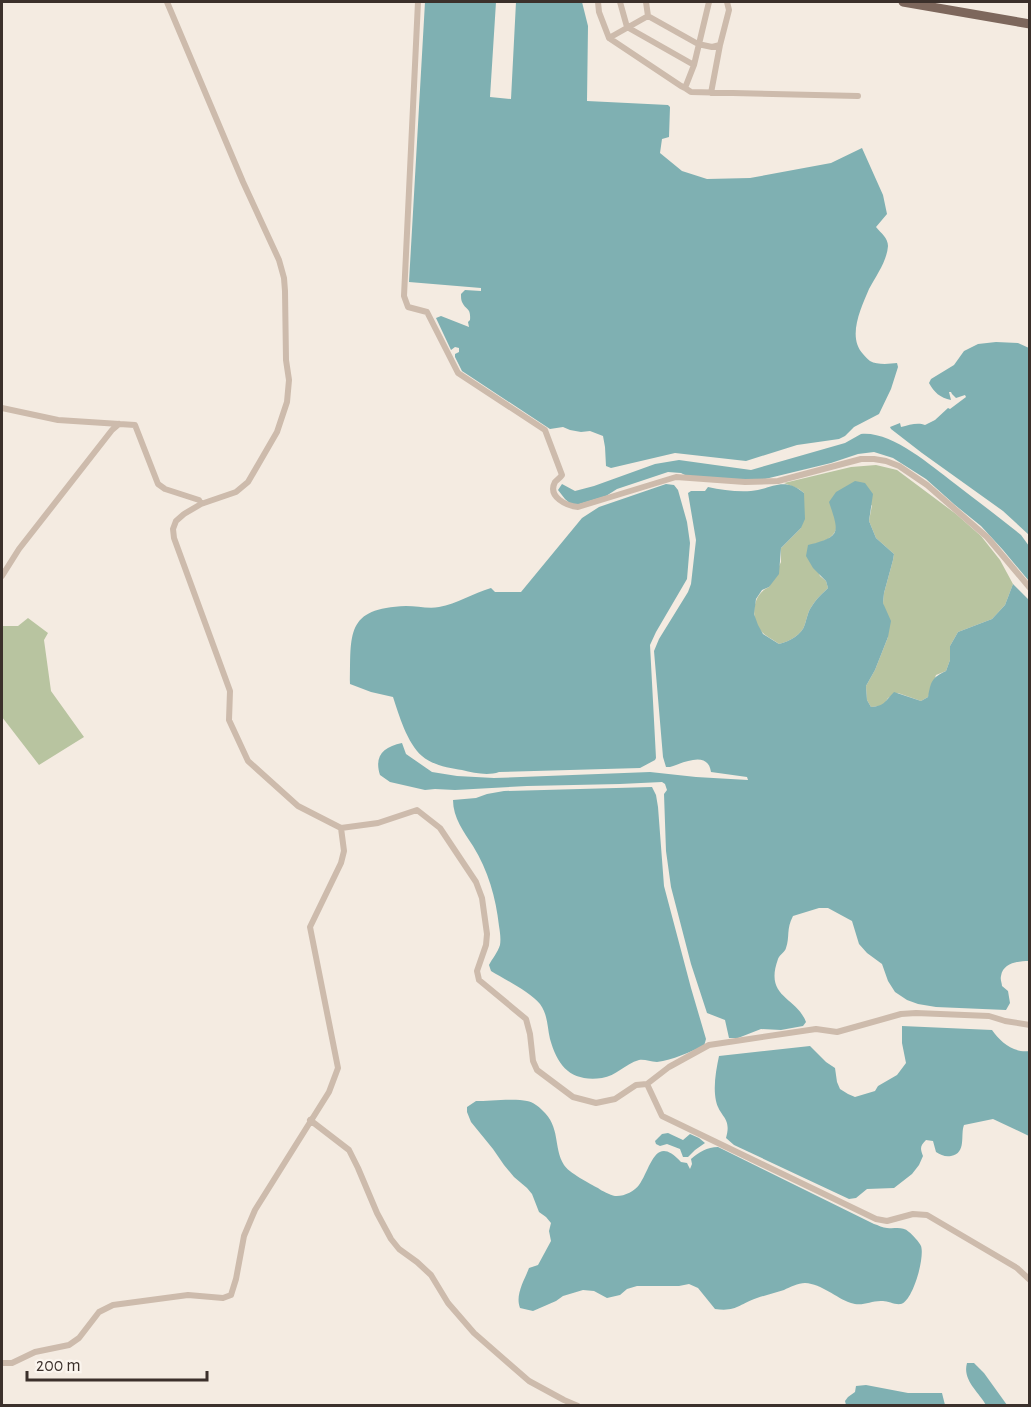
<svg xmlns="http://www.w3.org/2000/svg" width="1031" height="1407" font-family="'Alegreya Sans',sans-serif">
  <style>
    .green { fill: #b8c4a0 }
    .water { fill: #7fb0b2 }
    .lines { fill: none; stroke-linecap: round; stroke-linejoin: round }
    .minor { stroke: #cdbbac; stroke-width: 6 }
    .primary { stroke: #7d675c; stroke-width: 9 }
  </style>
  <rect width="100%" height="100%" fill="#f4ebe1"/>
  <!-- green -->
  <path class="green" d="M876 465 897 470 956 514 981 536 1000 560 1013 584 1005 605 992 619 958 632 950 646V660L946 671 936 675 928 697 921 701 898 693 888 698 885 703 881 706 871 707 867 700 866 686 875 670 888 637 883 603 884 593 893 560 894 554 876 538 869 521 872 505 837 526C834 540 821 542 808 546L820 576 826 581 828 588C823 593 816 599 812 606 808 611 807 618 805 624 802 635 790 641 779 644 774 640 767 637 763 633 749 620 752 594 769 587L781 562V548L801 528 804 493 799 489 784 483 851 467Z
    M28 618 48 633 44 640 51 691 84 737 39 765 2 717V626H18Z"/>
  <!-- water -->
  <path class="water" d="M425 2H496L490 97 511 99 516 2H582L588 26 587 101 668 105 670 107 669 137 662 139 660 153 682 171 707 179 750 178 831 163 862 148 883 195 887 214 876 227C881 233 888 238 888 246 887 261 876 276 869 289 861 308 847 337 863 354 865 356 867 359 870 361 877 365 889 364 897 363L898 367 891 389 879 414 854 427 845 436 839 439 797 445 746 461 675 453 611 468 606 466 605 447 603 436 590 431 581 432 570 430 563 427 550 429 462 371 455 357V354L459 352V348L455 347 451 350 436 318 441 316 469 327 468 322 470 320C471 307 466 311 462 302 461 300 461 297 461 294L465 290 481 291V288L409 282Z
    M996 342 1018 343 1029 348V535L1003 511 922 453 891 429 890 427 900 423 901 427C909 425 918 422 925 425L935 420 948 408 950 409 966 397 965 395 956 398 952 394 951 392H949L951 400C940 398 934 392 929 383L931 379 954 365 964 351 978 344Z
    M861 434C892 431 930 465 954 483 976 500 999 517 1021 535L1029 546V581L1003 550 981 526 955 505 926 479 893 458 874 452 858 454 831 463 753 482 687 476 681 473 668 472 617 489 606 496 573 506 565 499 558 490 562 484 575 491 594 486 655 464 679 460 751 470 845 443Z
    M855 481 865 483 873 494 869 521 876 538 894 554 893 560 884 593 883 603 891 621 888 637 875 670 866 686 867 700 871 707C885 706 885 701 894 692L921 701 928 697C931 682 931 678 946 671L950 660V646L958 632 992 619 1005 605 1013 584 1029 600V961C1018 961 1003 963 1001 976 1000 980 1002 983 1002 986L1008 991 1010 1003 1006 1010 936 1007 918 1004 907 1000 895 992 888 981 882 964 867 953 859 944 852 921 828 908H819L793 916C786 929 790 937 786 948 785 952 780 954 778 959 764 998 796 996 806 1022L803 1026 781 1030 761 1029 738 1038H729L725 1020 707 1013 691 964 671 887 666 851 664 794 667 790 665 784 662 782 620 784 527 786 455 790 435 789 425 790 390 782 380 775C374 756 383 747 402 743L406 754 432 772 457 776 494 778 650 772 696 777 748 780 747 777 711 772C708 750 683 763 670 767H666L663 757 654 651 659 639 688 592 691 584 696 540 688 493 691 491H705L708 487C721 490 737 492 751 491 773 489 783 476 804 493L805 519 801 528 781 548 779 574 769 587 762 590 756 599 754 614 758 625 763 634 779 644C790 641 802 635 805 624 807 618 808 611 812 606 816 599 823 593 828 588L826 581 813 568 806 556 808 545C842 537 839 532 829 502L836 492Z
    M666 484 674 485 678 490 687 522 690 543 687 579 656 632 650 645 656 758 655 760 640 768 499 772C488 776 474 773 462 770 449 768 432 765 422 756 407 743 399 715 393 697L371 692 350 684C351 634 345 608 406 606 417 606 429 609 439 607 457 604 473 593 491 588L495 592H521L582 518 599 507Z
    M652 787 656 795 658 807 664 886 691 988 706 1039 704 1046C689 1052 673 1060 657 1062 650 1062 645 1059 639 1060 625 1064 616 1076 602 1078 571 1082 558 1067 550 1039 547 1026 548 1015 540 1004 530 992 504 979 491 971L489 965C492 959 498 952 500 945 501 939 500 932 499 926 496 898 488 870 473 846 464 832 453 818 453 800L476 798 487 794 504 791Z
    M902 1026 992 1030C1000 1042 1014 1053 1029 1051V1136L993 1119 964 1125C960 1135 967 1153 951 1156 945 1157 941 1155 936 1152L933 1141 926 1140C920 1146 920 1148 923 1156L919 1165 912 1174 894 1188 867 1189 856 1198 849 1199 734 1145 726 1138C732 1117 720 1118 716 1101 713 1087 716 1070 719 1056L810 1046 826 1062 835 1068 837 1082 840 1089 848 1094 855 1097 875 1091 878 1086 897 1075 906 1063 902 1043Z
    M476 1101C489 1101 515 1098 527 1101 533 1102 538 1106 542 1110 561 1127 553 1147 564 1165 568 1172 590 1184 598 1188 602 1191 610 1195 615 1196 623 1197 635 1191 639 1185 651 1168 655 1133 681 1162L687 1163 690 1169 692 1164 691 1159C699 1152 707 1147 718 1147L874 1224C878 1225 883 1228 887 1228 896 1229 902 1226 909 1232 913 1235 919 1242 921 1246 925 1257 913 1301 901 1304 895 1305 888 1301 883 1301 871 1300 863 1307 851 1303 836 1298 822 1284 805 1283 798 1283 790 1287 784 1290 775 1293 766 1295 757 1298 739 1304 737 1312 715 1309L698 1288 689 1284 679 1286H637L627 1289 620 1295 607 1298 594 1291 583 1290 563 1296 556 1301 533 1311 520 1308C515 1295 524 1281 529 1268L538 1265 551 1241 549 1231 551 1223 546 1217 539 1212 532 1194 527 1188 514 1177 504 1165 493 1149 471 1122 467 1112V1107Z
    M668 1133 683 1140 690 1134 699 1138 705 1143 695 1150 688 1157H683L680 1149 667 1144 660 1146 656 1144 655 1141 662 1134Z
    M967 1363H974L984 1373 1007 1405H986C979 1392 962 1380 967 1363Z
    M866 1385 908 1393H942L945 1405H846L845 1401 848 1397 855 1392 856 1386Z"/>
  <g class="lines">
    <!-- minor -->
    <path class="minor" d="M418 2 404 296 408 307 427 312 458 373 545 430 562 475C560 478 557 480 555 482 547 497 567 506 578 507L676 477 745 482 778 481 861 459H874L886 461 899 466 927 485 987 537 1030 588
      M598 2 599 12 609 38 681 86 685 88 694 65
      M620 2 627 27 694 65 709 2
      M646 2 648 16 698 44 712 47 720 45 729 10 727 2
      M609 38 648 16
      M685 88 691 92 858 96
      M711 93 720 45
      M2 408 58 420 135 425 158 484 165 489 199 500 201 504
      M2 576 19 549 112 430 119 424
      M341 828 378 823 417 810 440 828 476 882 482 898 487 934 486 945 477 971 479 980 526 1019 530 1034 533 1061 537 1070 573 1097 596 1103 615 1099 636 1085 647 1084 662 1116 876 1219 887 1221 913 1214 927 1215 1017 1268 1030 1280
      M647 1084 669 1067 709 1045 816 1029 837 1032 901 1014 916 1013 989 1016 1005 1021 1030 1025
      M310 1120 349 1150 358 1168 377 1213 391 1239 399 1249 417 1262 431 1275 448 1303 474 1333 529 1381 564 1400 578 1406
      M2 1363H12L35 1352 69 1345 79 1338 99 1312 113 1305 188 1295 223 1298 231 1295 236 1279 244 1236 255 1210 329 1092 338 1068 310 927 341 863 344 851 341 828 298 806 248 761 229 720 230 691 174 538 173 529 176 521 184 514 201 504 236 492 248 482 277 432 287 402 289 380 286 360 285 291 284 278 279 260 243 182 167 2"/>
    <!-- primary -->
    <path class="primary" d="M903 2 1030 24"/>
  </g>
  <!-- border -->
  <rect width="1031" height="1407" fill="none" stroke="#3b302b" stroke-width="6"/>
  <!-- scale -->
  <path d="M27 1371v9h180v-9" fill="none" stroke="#3b302b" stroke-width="3"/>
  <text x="36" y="1371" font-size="18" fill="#3b302b" stroke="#fbf5ee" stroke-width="4.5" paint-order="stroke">200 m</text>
</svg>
